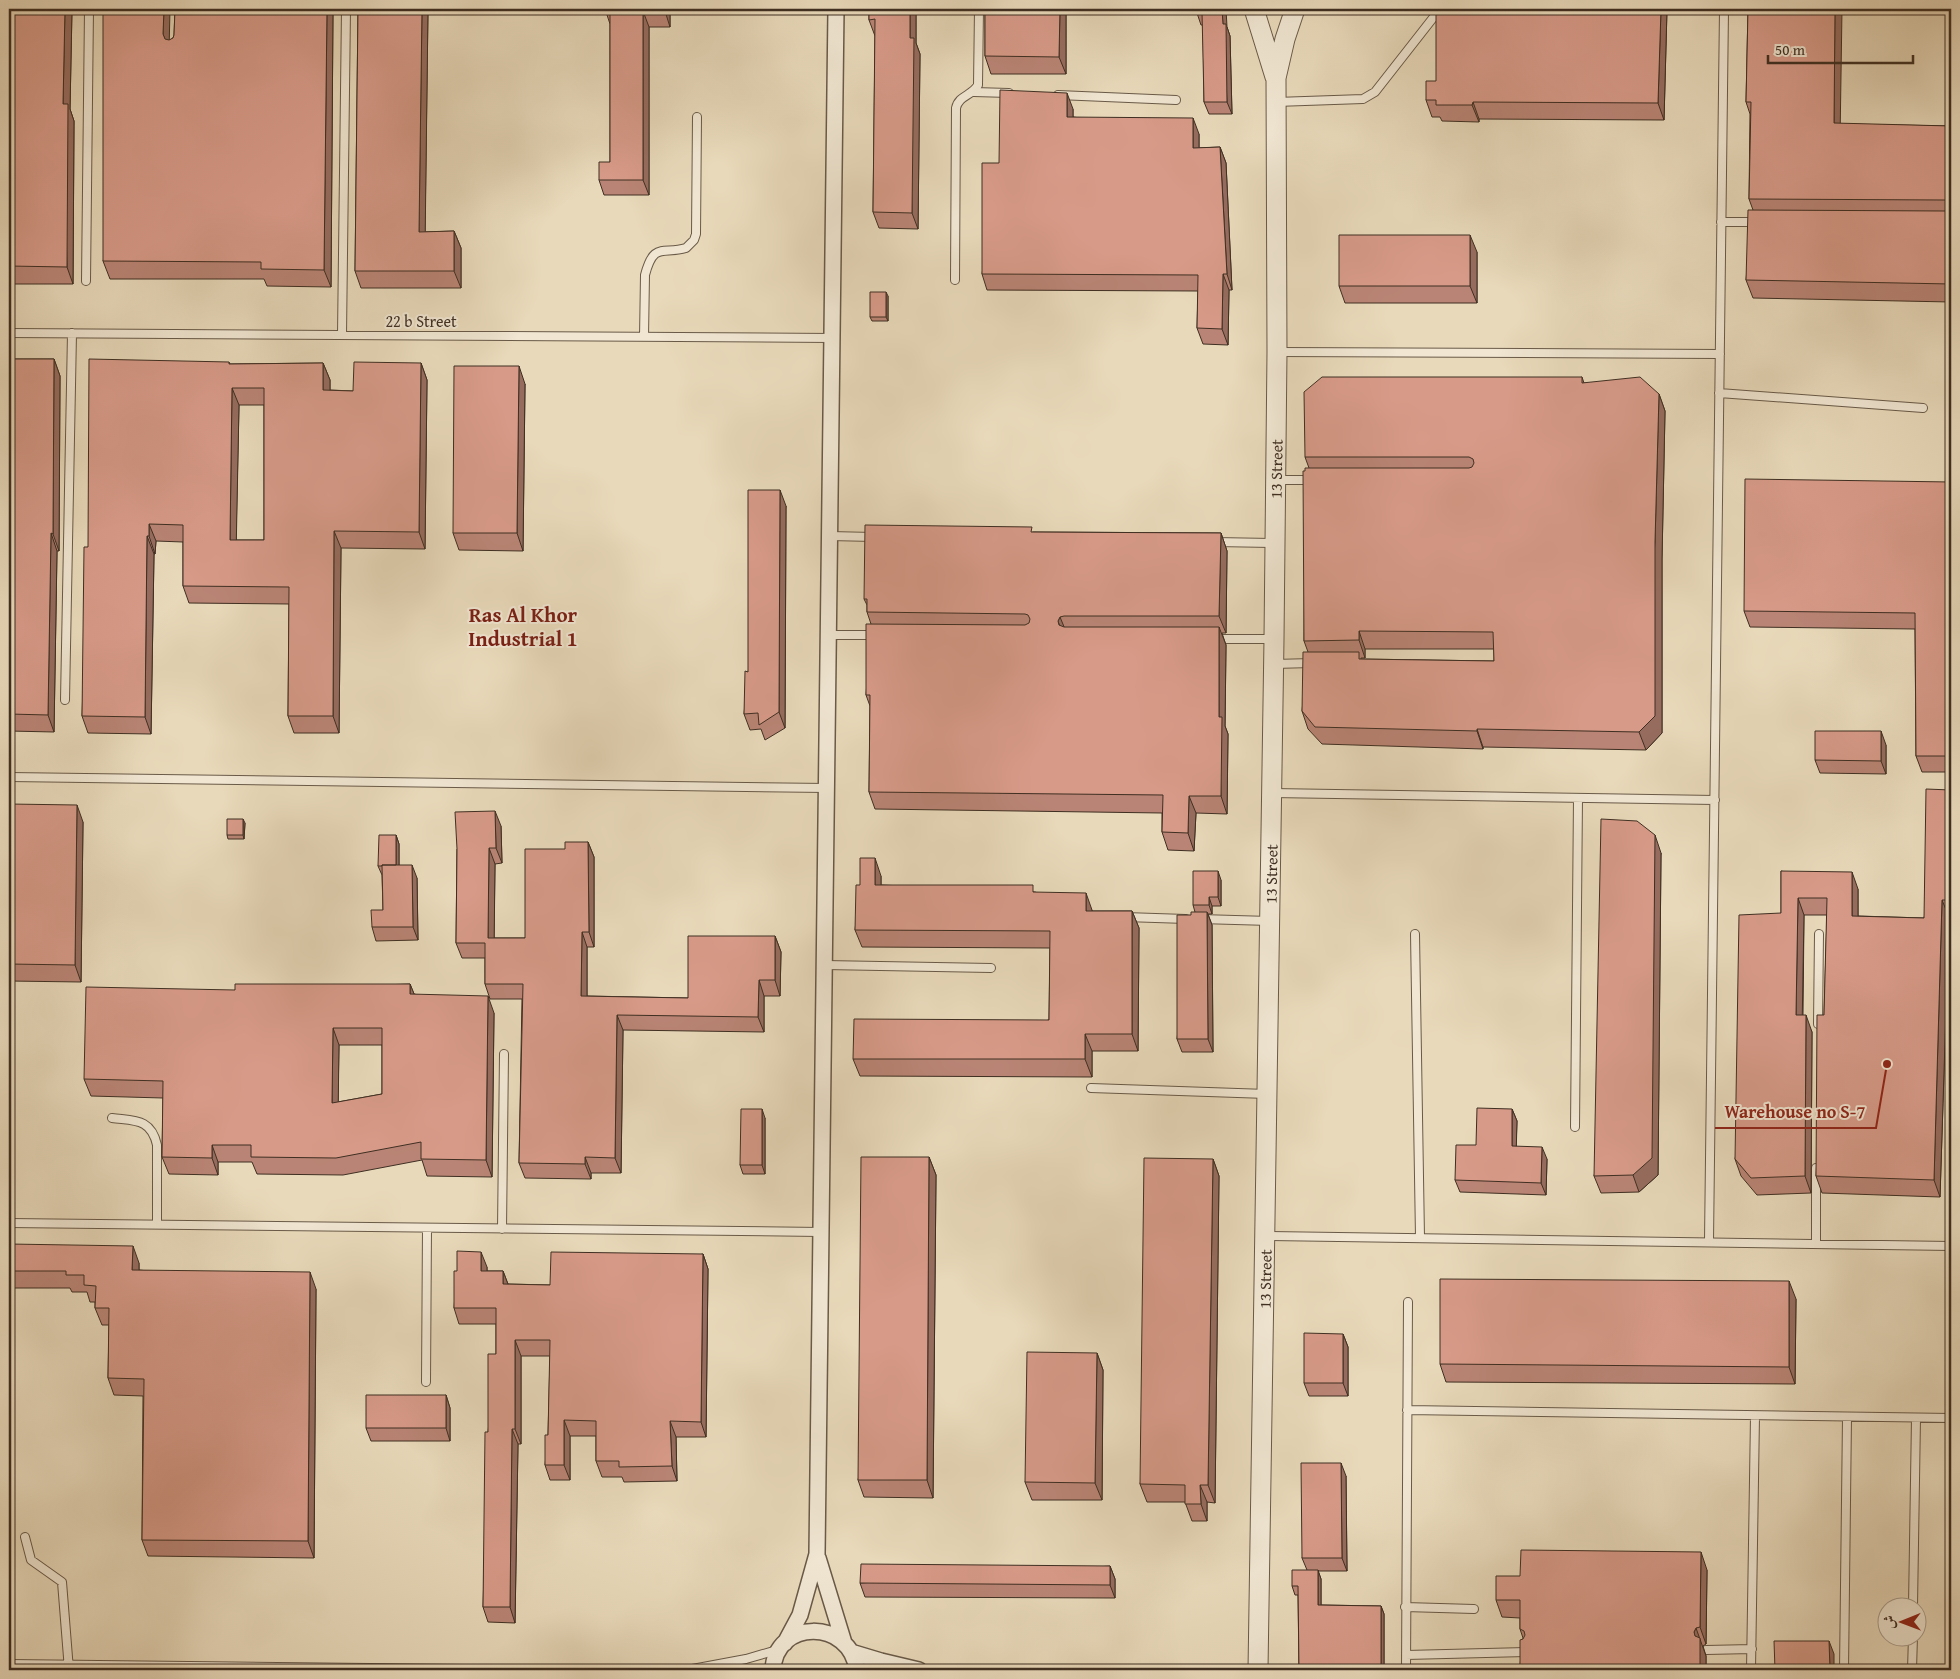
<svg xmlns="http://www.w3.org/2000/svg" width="1960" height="1679" font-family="'Gentium Book Plus',Amiri,serif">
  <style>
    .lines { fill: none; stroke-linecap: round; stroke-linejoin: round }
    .service-casing { stroke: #695a48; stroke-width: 10 }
    .minor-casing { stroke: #695a48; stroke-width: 18 }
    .tertiary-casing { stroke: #695a48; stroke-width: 21 }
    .service { stroke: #f0e6d2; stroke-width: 8 }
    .minor { stroke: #f0e6d2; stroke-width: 15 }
    .tertiary { stroke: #f0e6d2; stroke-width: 19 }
    .wall { fill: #b98475; stroke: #3f2f22; fill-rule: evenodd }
    .shaded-wall { fill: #966c5f; stroke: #3f2f22 }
    .building { fill: #d79a88; stroke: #3f2f22; fill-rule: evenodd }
    .labels { text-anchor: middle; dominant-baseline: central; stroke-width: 4; stroke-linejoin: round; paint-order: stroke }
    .street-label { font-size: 16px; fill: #3f2f22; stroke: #f0e6d2 }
    .district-label { font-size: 21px; font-weight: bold; fill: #7a1f14; stroke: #f0e6d2 }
    .leader { fill: none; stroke: #8f2418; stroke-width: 2 }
    .callout-dot { fill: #8f2418; stroke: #f0e6d2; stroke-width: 2 }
    .callout-label { font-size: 18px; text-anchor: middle; font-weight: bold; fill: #8f2418; stroke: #f0e6d2; stroke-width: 4; stroke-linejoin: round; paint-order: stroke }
  </style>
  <rect width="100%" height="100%" fill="#e8d9ba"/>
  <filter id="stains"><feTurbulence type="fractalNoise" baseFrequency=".004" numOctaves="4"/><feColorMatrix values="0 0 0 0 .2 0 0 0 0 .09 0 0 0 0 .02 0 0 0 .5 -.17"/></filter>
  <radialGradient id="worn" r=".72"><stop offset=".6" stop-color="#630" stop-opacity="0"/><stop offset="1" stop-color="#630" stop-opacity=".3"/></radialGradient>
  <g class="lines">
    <defs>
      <path id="service" d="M974 92 1009 93
        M1058 95 1176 100
        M1276 102 1363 99 1375 92 1440 9
        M1721 222H1757
        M955 280 956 108C959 95 972 96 978 85L979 9
        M86 281 89 9
        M9 333 833 338
        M342 335 346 9
        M644 337 645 275C654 241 663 255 686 248L694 240 696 234 697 117
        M1277 352 1720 354
        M1719 393 1923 408
        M1277 480H1313
        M830 536 873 537
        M1215 542 1275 543
        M829 635H874
        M1213 639H1274
        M1274 664 1312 663
        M65 700 72 333
        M9 777 827 788
        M1272 793 1715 800
        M1125 917 1186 919
        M1200 919 1270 921
        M1415 934 1420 1237
        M825 965 991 968
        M1818 1024 1819 934
        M1091 1088 1267 1094
        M112 1118C134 1121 151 1118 157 1145V1224
        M1575 1127 1578 798
        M9 1223 821 1232
        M502 1229 504 1054
        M1265 1236 1951 1246
        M1709 1241 1724 9
        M1816 1243V1168
        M426 1382 427 1228
        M1407 1410 1951 1418
        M25 1537 31 1560 62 1582 69 1670
        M1913 1606 1916 1418
        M1405 1607 1474 1609
        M1706 1650 1752 1649
        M1406 1655 1526 1652
        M9 1664 554 1670
        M687 1670 746 1659 777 1650
        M1406 1670 1408 1302
        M1751 1670 1755 1416
        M1844 1670 1847 1417
        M1912 1670 1913 1636"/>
      <path id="minor" d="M818 1558 844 1643
        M785 1643 800 1615 817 1554 836 9
        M851 1652 881 1661 919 1670
        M773 1670C775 1619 850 1618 857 1670"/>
      <path id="tertiary" d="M1254 9 1275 77
        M1258 1670 1274 639 1277 352 1276 78 1285 39 1295 9"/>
    </defs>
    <!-- service casing -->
    <use href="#service" class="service-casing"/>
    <!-- minor casing -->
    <use href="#minor" class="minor-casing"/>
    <!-- tertiary casing -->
    <use href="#tertiary" class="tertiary-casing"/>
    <!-- service -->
    <use href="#service" class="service"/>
    <!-- minor -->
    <use href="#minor" class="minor"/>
    <!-- tertiary -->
    <use href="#tertiary" class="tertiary"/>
  </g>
  <!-- wall -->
  <path class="wall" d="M9 9H72L70 109 74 121 73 284H9Z
    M175 9H333L331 287 267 286 264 279H110L103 261 170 40 173 38 174 35Z
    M358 9H428L425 232 454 231 461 248V288H361L355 271Z
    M670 9V27H649V195H604L599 180 610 162V24L606 12Z
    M869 9H916V43L920 54 918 229 879 228 873 212 875 36 869 20Z
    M985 9H1066V74H991L985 56Z
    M1197 9 1227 27 1230 36 1232 114H1209L1204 102 1203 25H1201L1197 13Z
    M1667 9 1664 120 1479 119V122L1442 121 1440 117H1432L1426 100 1436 81Z
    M1748 9 1840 124 1951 126V302L1753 298 1746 280 1753 210 1749 199 1750 114 1746 102Z
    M1073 109V117L1199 134V148L1220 147 1226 163 1232 290H1229L1228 345 1203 344 1197 328 1198 291 987 290 982 274 999 163Z
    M1477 252V303H1345L1339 286Z
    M888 296V321H872L870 317Z
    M9 359H54L60 376 59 551H57L54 732 9 731Z
    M229 362 230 364 323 363 330 380V390L353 391 421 363 427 380 425 549 341 548 339 733H294L288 716 289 604 189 603 183 586V542L156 541 155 554H154L151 734 88 733 82 716 88 547ZM239 405H264V540H236Z
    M1582 377 1584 383 1659 394 1665 411 1662 559V733L1646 750 1483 747V749L1322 744 1308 729 1302 711 1308 652 1304 641 1305 471 1309 468 1305 457ZM1365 649H1494V661L1361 659V658H1365Z
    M525 384 523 551 459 550 453 533Z
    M1951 482V772H1922L1916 756 1915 629 1750 627 1744 611Z
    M786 506 785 728 765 740 761 729 750 730 744 714 748 672Z
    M1033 532 1221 533 1227 551 1226 633H1222L1226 645 1225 726 1228 734 1227 814 1196 813 1194 851 1168 850 1162 832V813L875 809 869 792 870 706 866 695 871 624 867 612V605L864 599Z
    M1886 745V774L1820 773 1815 760Z
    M1951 790V917H1949L1940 1197 1822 1193 1816 1176 1824 1015 1827 915H1804L1803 1015 1812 1032 1811 1193 1757 1195 1741 1176 1735 1159 1781 913V871L1858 889V916L1924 918Z
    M9 804 83 822 81 982 9 981Z
    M245 823 244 839H228L227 835Z
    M501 826 502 863 495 864 494 938H525L565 849 588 842 594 857V947H587V996L688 998 775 936 781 952 780 996H764V1032L623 1030 621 1173H591V1179L525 1178 519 1163 522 999H490L485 984V958H462L456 943 457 849Z
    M396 835 399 844V865L417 878 418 940 376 941 372 927 383 910 382 875 378 866Z
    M1661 853 1658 1175 1639 1192 1601 1193 1594 1176Z
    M881 876V885L1035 892 1092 910V911H1132L1139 928 1138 1051H1092V1077L860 1076 853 1059 1049 1020 1050 948 862 947 855 930 860 885Z
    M1221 880V906H1212V914H1208L1212 925 1213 1052H1182L1177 1039 1191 915 1195 912 1193 905Z
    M410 984 414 994 494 1013 492 1177 427 1176 422 1160 343 1175 257 1174 252 1162H218V1175L169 1174 162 1157 163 1098 91 1096 84 1079 235 990ZM339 1045H382V1094L338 1102Z
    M1512 1109 1517 1121 1516 1147 1547 1159 1546 1195 1460 1192 1455 1180 1476 1145Z
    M765 1118V1174H743L740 1165Z
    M929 1157 936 1175 933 1498 864 1497 858 1480Z
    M1213 1159 1219 1176 1215 1503 1207 1502V1521H1192L1185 1502H1147L1140 1484Z
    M9 1244 139 1263V1270L316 1289 314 1558 148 1556 142 1540 143 1396 114 1395 108 1378 109 1325H102L95 1308V1302H90L87 1292H72L70 1288H9Z
    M703 1254 708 1269 706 1437H676L677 1481 624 1482 622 1477H602L596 1461V1436H570V1480H550L545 1465 548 1435 550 1356H521V1444H518L515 1623 488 1622 483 1607 488 1432 496 1354V1324H459L454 1308 457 1271 487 1267V1271H503L508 1284 550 1285Z
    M1796 1299 1795 1384 1446 1382 1440 1364Z
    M1343 1334 1348 1347V1396H1309L1304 1383Z
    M1097 1353 1103 1370 1102 1500H1032L1025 1482Z
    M446 1395 450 1408V1441H371L366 1428Z
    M1346 1476 1347 1571H1318L1321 1579V1605L1381 1606 1384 1614V1670H1299L1298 1595H1295L1292 1586 1307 1570 1302 1558Z
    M1110 1566 1115 1579V1598L865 1597 860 1583Z
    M1707 1570 1706 1644 1703 1646 1706 1656V1670H1522L1520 1665 1523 1638 1520 1629V1618L1502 1617 1496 1600 1520 1576Z"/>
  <!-- shaded-wall -->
  <path class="shaded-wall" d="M65 9H72L70 109 74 121 73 284 67 267 63 104Z
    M164 9H170L169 52 163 34Z
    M327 9H333L331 287 324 270Z
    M422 9H428L425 249 419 232Z
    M665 9H670V27L665 11Z
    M910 9H916V43L920 54 918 229 912 213 910 38Z
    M1060 9H1066V74L1059 57Z
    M1222 9H1226L1227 27 1230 36 1232 114 1227 102Z
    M1661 9H1667L1664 120 1658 103Z
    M1835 9H1842L1840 141 1834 123Z
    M643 11 649 27V195L643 180Z
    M1067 93 1073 109V133L1067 117Z
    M1473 102 1479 119V122L1472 105Z
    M1193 118 1199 134V164L1193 148Z
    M1220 147 1226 163 1232 290 1227 274Z
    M454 231 461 248V288L454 271Z
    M1470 235 1477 252V303L1470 286Z
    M1223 274 1229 290 1228 345 1222 329Z
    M886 292 888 296V321L886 317Z
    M54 359 60 376 59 551 53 534Z
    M323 363 330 380V408L323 390Z
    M421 363 427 380 425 549 419 532Z
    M519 366 525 384 523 551 517 533Z
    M232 388 239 405 236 557 230 540Z
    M1659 394 1665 411 1662 559V733L1646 750 1639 732 1655 542Z
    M780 490 786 506 785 728 779 712Z
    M149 524 156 541 155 554 149 536Z
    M334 531 341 548 339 733 333 716Z
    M51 533 57 551 54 732 48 715Z
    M1221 533 1227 551 1226 633 1219 616Z
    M147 536 154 554 151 734 145 717Z
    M1060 617 1067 634 1064 639 1058 621Z
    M1219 627 1226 645 1225 726 1228 734 1227 814 1221 796 1219 717Z
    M1359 631 1365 649V658L1359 640Z
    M1477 729 1483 747V749L1477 731Z
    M1881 731 1886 745V774L1881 761Z
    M1189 796 1196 813 1194 851 1188 833Z
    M77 805 83 822 81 982 75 965Z
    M495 811 501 826 502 863 496 848Z
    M243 819 245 823 244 839 243 835Z
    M396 835 399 844V875L396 867Z
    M1655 835 1661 853 1658 1175 1639 1192 1633 1175Z
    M588 842 594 857V947L589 932Z
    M489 848 495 864 494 953 488 938Z
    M875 858 881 876V902L875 885Z
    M412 865 417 878 418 940 413 927Z
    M1218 871 1221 880V906L1218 897Z
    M1852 872 1858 889V933L1852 916Z
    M1086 893 1092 910V928L1086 911Z
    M1209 897 1212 906V914L1209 905Z
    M1798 898 1804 915 1802 1032 1796 1015Z
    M1942 900 1949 917 1940 1197 1934 1180Z
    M1132 911 1139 928 1138 1051 1132 1034Z
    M1207 912 1212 925 1213 1052 1208 1039Z
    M582 932 587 947V1012L581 996Z
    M775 936 781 952 780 996 775 980Z
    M759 980 764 996V1032L758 1017Z
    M410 984 417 1001 410 994Z
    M488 996 494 1013 492 1177 486 1160Z
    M617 1015 623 1030 621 1173 615 1158Z
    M1806 1015 1812 1032 1811 1193 1805 1176Z
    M333 1028 339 1045 338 1120 332 1103Z
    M1085 1034 1092 1051V1077L1085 1059Z
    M762 1109 765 1118V1174L762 1165Z
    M1512 1109 1517 1121 1516 1158 1512 1146Z
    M212 1145 218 1162V1175L212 1158Z
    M1542 1147 1547 1159 1546 1195 1541 1183Z
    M585 1157 591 1173V1179L585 1164Z
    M929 1157 936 1175 933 1498 927 1480Z
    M1213 1159 1219 1176 1215 1503 1208 1485Z
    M133 1246 139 1263V1287L132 1270Z
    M481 1252 487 1267V1286L481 1271Z
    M703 1254 708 1269 706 1437 701 1422Z
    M503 1271 509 1287 503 1284Z
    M310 1272 316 1289 314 1558 308 1541Z
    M1789 1281 1796 1299 1795 1384 1789 1367Z
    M1343 1334 1348 1347V1396L1343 1383Z
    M515 1340 521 1356V1444L515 1429Z
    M1097 1353 1103 1370 1102 1500 1095 1483Z
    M446 1395 450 1408V1441L446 1428Z
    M564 1420 570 1436V1480L564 1465Z
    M670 1421 676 1437 677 1481 672 1466Z
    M512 1429 518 1444 515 1623 510 1607Z
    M1341 1463 1346 1476 1347 1571 1342 1558Z
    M1200 1485 1207 1502V1521L1201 1504Z
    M1701 1552 1707 1570 1706 1644 1700 1627Z
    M1110 1566 1115 1579V1598L1110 1585Z
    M1318 1570 1321 1579V1613L1318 1605Z
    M1381 1606 1384 1614V1670H1381Z
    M1696 1628 1706 1656V1670H1701L1700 1667 1694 1632Z
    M1829 1641 1834 1654V1670H1830Z"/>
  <!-- building -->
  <path class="building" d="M9 9H65L63 104H68L67 267 9 266Z
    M103 9H164L163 34 165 39 169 40 173 38 174 35 175 9H327L324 270 261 269V262L103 261Z
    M358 9H422L419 232 454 231V271H355Z
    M606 9H665V11H643V180H599V162H610V12H606Z
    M869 9H910V38H914L912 213 873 212 875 19 869 20Z
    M985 9H1060L1059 57 985 56Z
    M1197 9H1222L1223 24H1226L1227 102H1204L1202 12 1197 13Z
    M1436 9H1661L1658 103 1473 102 1472 105H1436V100H1426V81H1436Z
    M1748 9H1835L1834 123 1951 126V284L1746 280 1748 210 1945 211 1948 210 1950 206 1949 202 1945 200 1749 199 1751 102H1746Z
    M1000 90 1067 93V117L1193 118V148L1220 147 1227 274H1223L1222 329 1197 328 1198 275 982 274V163H999Z
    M1339 235H1470V286H1339Z
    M870 292H886V317H870Z
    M9 359H54L53 534 51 533 48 715 9 714Z
    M89 359 229 362V364L323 363V390L353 391 354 362 421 363 419 532 334 531 333 716H288L289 587 183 586V525L149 524V536H147L145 717 82 716 84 547H88ZM232 388H264V540H230Z
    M454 366H519L517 533H453Z
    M1322 377H1582V383L1640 377 1659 394 1655 542V716L1639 732 1477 729V731L1315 727 1302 711 1303 652H1359V659L1494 661 1493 632 1359 631V640L1304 641 1303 471H1305V468H1469L1472 467 1474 463 1473 459 1469 457H1305L1304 392Z
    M1745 479 1951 482V756H1916L1915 613 1744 611Z
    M748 490H780L779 712 759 725 758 713 744 714 745 671 748 672Z
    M865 525 1032 527 1031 532 1221 533 1219 616H1064L1060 617 1058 621 1059 625 1064 627H1219V717H1222L1221 796H1189L1188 833 1162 832 1163 795 869 792 870 695H866V624L1025 625 1029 623 1030 619 1028 615 1025 614 867 612V599H864Z
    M1815 731H1881V761L1815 760Z
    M1926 789 1951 790V900H1942L1934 1180 1816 1176 1817 1015H1824L1827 898H1798L1796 1015H1806L1805 1176 1751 1178 1735 1159 1739 915 1781 913V871L1852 872V916L1924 918Z
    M9 804 77 805 75 965 9 964Z
    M495 811 496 848H489L488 938H525V849H565V842H588L589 932H582L581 996 688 998V936H775V980H759L758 1017 617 1015 615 1158 585 1157V1164L519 1163 523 984H485V943H456L457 849 455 812Z
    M227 819H243V835H227Z
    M1601 819 1637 821 1655 835 1652 1158 1633 1175 1594 1176Z
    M379 835H396V865H382V866H378Z
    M860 858H875V885H1033V892L1086 893V911H1132V1034H1085V1059H853L854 1019 1049 1020 1050 931 855 930 856 885H860Z
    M382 865H412L413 927H372L371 910H383Z
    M1193 871H1218V897H1209V905H1193Z
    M1191 912H1207L1208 1039H1177V915H1191Z
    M235 984H410V994L488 996 486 1160 421 1159V1142L336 1158 251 1157V1145H212V1158L162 1157 163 1081 84 1079 86 987 235 990ZM333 1028H382V1094L332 1103Z
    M1477 1108 1512 1109V1146L1542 1147 1541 1183 1455 1180 1456 1145H1476Z
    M741 1109H762V1165H740Z
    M861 1157H929L927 1480H858Z
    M1144 1158 1213 1159 1208 1485H1200L1201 1504H1185V1485L1140 1484Z
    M9 1244 133 1246 132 1270 310 1272 308 1541 142 1540 144 1379 108 1378 109 1308H95L96 1286 84 1285V1275H66V1271H9Z
    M457 1251 481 1252V1271H503V1284L550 1285 551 1252 703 1254 701 1422 670 1421 672 1466 619 1467V1461H596V1421L564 1420V1465H545V1435H548L550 1340H515V1429H512L510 1607H483L485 1432H488V1354H496V1308H454V1271H457Z
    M1440 1279 1789 1281V1367L1440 1364Z
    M1304 1333 1343 1334V1383H1304Z
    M1027 1352 1097 1353 1095 1483 1025 1482Z
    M366 1395H446V1428H366Z
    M1301 1463H1341L1342 1558H1302Z
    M1521 1550 1701 1552 1700 1627 1696 1628 1694 1632 1695 1636 1700 1638V1667L1520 1665V1640L1523 1639 1525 1635 1524 1631 1520 1629V1600H1496V1576H1520Z
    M861 1564 1110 1566V1585L860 1583Z
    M1292 1570H1318V1605L1381 1606V1670H1299L1298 1586H1292Z
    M1774 1641H1829L1830 1670H1775Z"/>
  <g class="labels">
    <!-- street labels -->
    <g class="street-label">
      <text x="421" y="321">22 b Street</text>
      <text transform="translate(1276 469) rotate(-89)">13 Street</text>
      <text transform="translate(1271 874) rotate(-89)">13 Street</text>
      <text transform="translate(1265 1279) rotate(-89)">13 Street</text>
    </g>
    <!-- district labels -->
    <g class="district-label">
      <text x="523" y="614">Ras Al Khor<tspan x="523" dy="24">Industrial 1</tspan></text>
    </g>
  </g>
  <!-- callouts -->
  <path class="leader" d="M1887 1064L1876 1128H1715"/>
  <circle class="callout-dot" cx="1887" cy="1064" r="5"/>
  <g class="callout-label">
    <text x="1795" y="1118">Warehouse no S-7</text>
  </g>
  <!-- margin -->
  <rect width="1960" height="1679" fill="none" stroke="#e8d9ba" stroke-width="30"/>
  <rect x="10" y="10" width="1940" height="1659" fill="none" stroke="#3f2f22" stroke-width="2.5"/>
  <rect x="15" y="15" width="1930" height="1649" fill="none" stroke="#3f2f22"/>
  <!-- north arrow -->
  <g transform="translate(1902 1622) rotate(269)"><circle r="24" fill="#f0e6d2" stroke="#a99d8c"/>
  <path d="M0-4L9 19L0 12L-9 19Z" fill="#8f2418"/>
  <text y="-8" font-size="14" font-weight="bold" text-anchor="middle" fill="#3f2f22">ش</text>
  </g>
  <!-- scale -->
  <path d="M1768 55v8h145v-8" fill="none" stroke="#3f2f22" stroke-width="2.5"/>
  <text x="1775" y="55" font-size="15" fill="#3f2f22" stroke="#f0e6d2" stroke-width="4" paint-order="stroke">50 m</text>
  <rect width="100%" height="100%" filter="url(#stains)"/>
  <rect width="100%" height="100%" fill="url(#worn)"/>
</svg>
